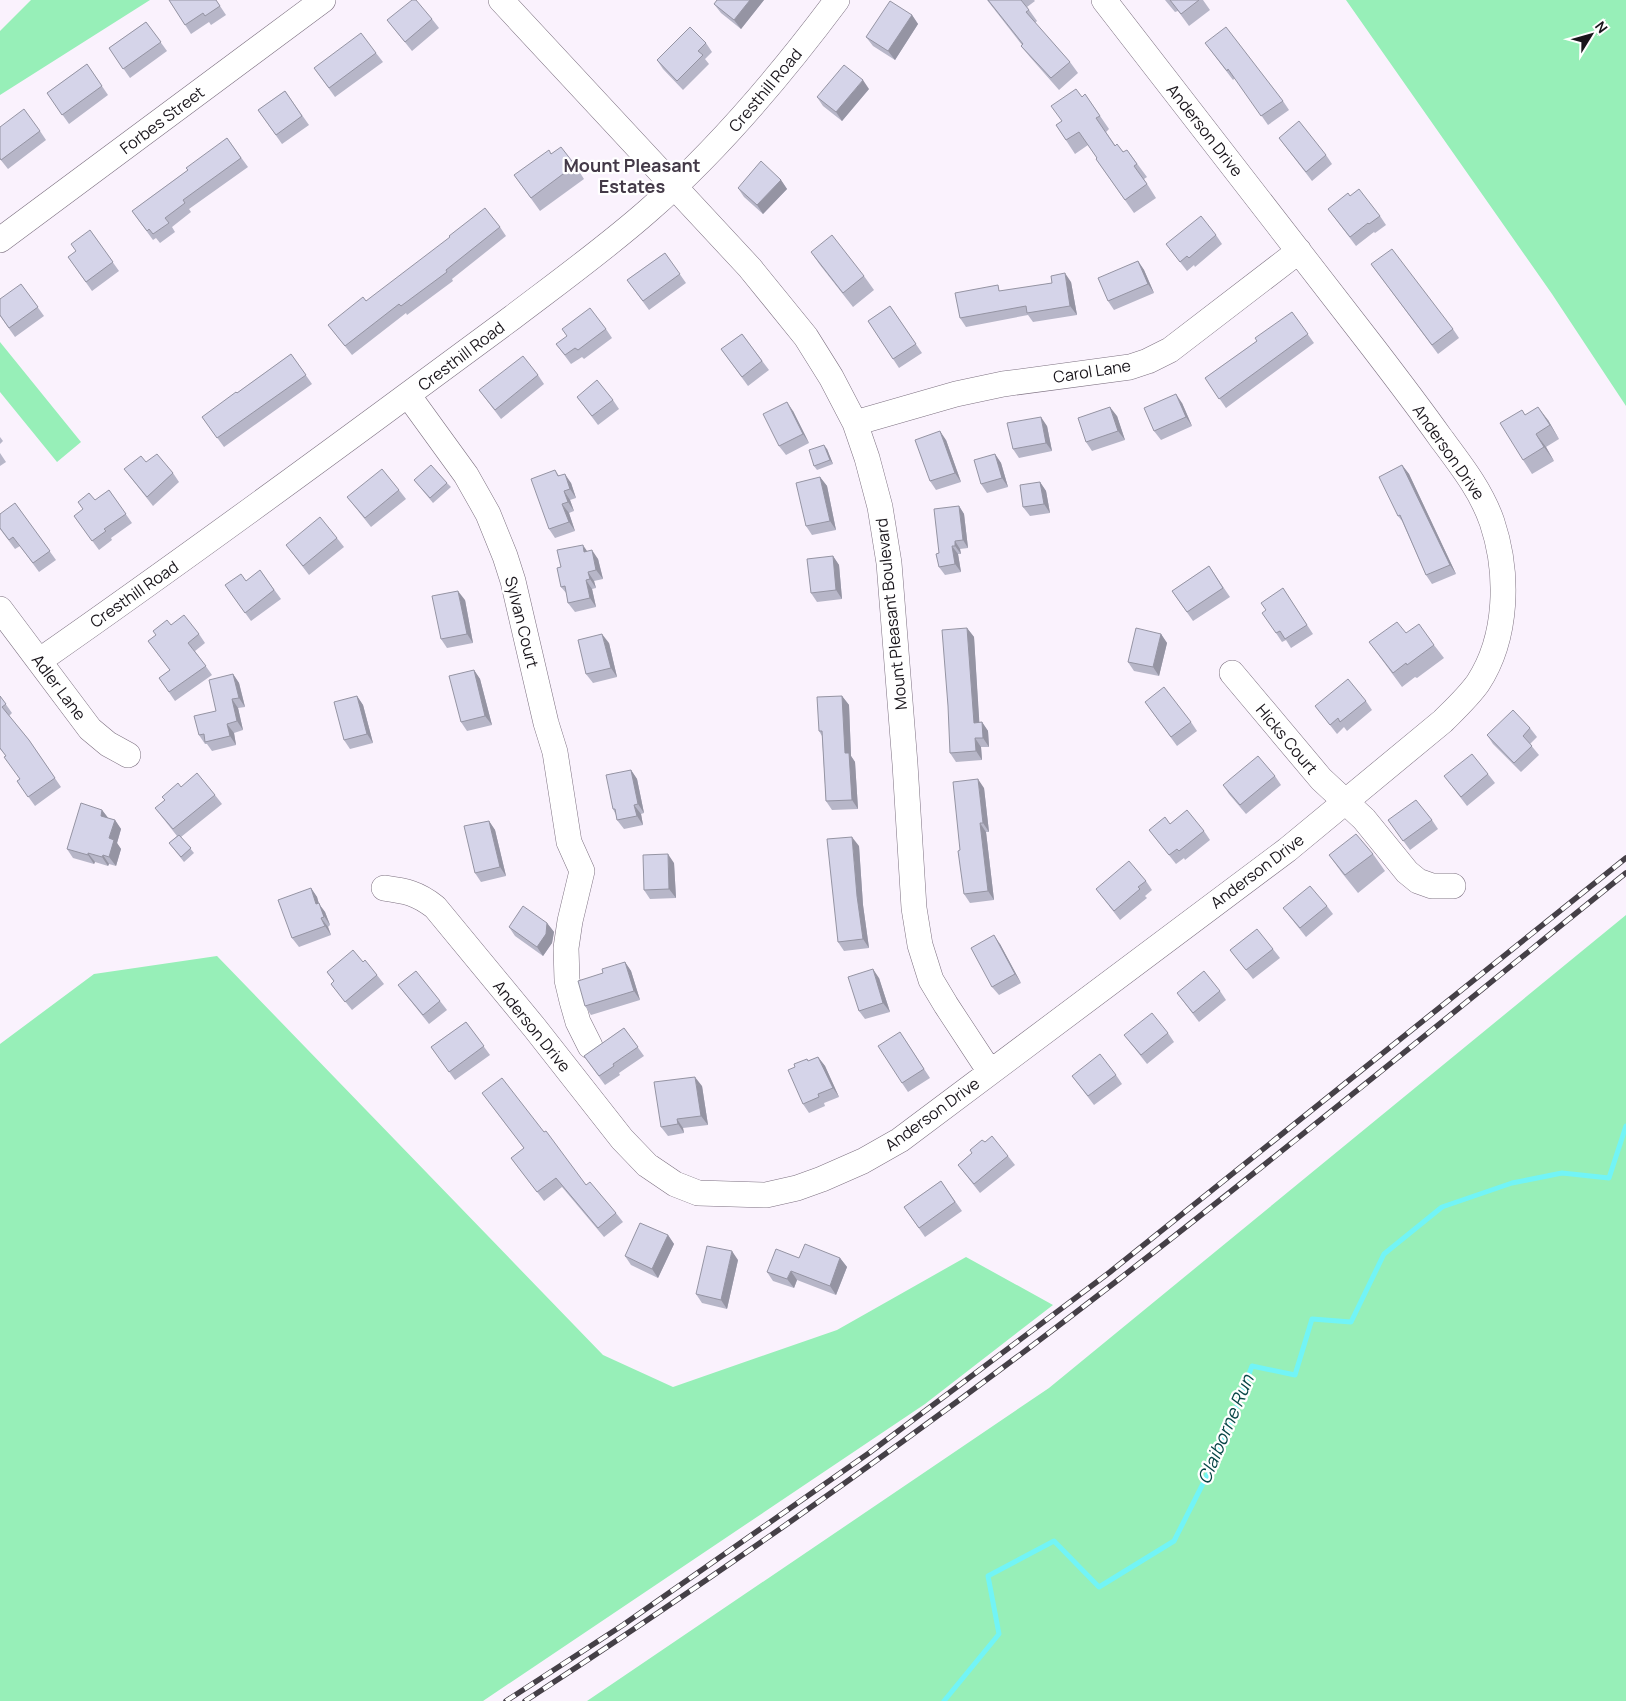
<svg xmlns="http://www.w3.org/2000/svg" width="1626" height="1701" font-family="Manrope,sans-serif">
  <style>
    .green { fill: #97efb8 }
    .lines { fill: none; stroke-linecap: round; stroke-linejoin: round }
    .stream { stroke: #72f4f6; stroke-width: 5 }
    .minor-casing { stroke: #7d7181; stroke-width: 26 }
    .minor { stroke: #fff; stroke-width: 25 }
    .rail-casing { stroke: #454047; stroke-width: 5.5 }
    .rail { stroke: #fff; stroke-width: 4; stroke-dasharray: 11; stroke-linecap: butt }
    .wall { fill: #b7b6c8 }
    .shaded-wall { fill: #9594a3 }
    .building { fill: #d5d4e9; stroke: #9594a3 }
    .labels { text-anchor: middle; dominant-baseline: central; stroke-width: 4.5; stroke-linejoin: round; paint-order: stroke }
    .street-label { font-size: 16px; fill: #19151b; stroke: #fff }
    .neighbourhood-label { font-size: 18px; font-weight: bold; fill: #443a48; stroke: #fff }
    .water-label { font-size: 18px; font-style: italic; fill: #084647; stroke: #fff }
  </style>
  <rect width="100%" height="100%" fill="#faf2fd"/>
  <!-- green -->
  <path class="green" d="M31 0H150L0 95V31Z
    M1346 0H1626V406L1552 294Z
    M0 342 81 442 57 462 0 392Z
    M1626 915V1701H587L1049 1388Z
    M217 956 603 1355 673 1387 837 1330 966 1257 1053 1305 925 1404 483 1701H0V1044L94 974Z"/>
  <g class="lines">
    <!-- stream -->
    <path class="stream" d="M944 1701 999 1634 988 1576 1054 1541 1099 1587 1174 1541 1220 1450 1252 1366 1295 1375 1312 1319 1351 1322 1384 1254 1442 1207 1512 1183 1562 1173 1609 1178 1626 1126"/>
    <defs>
      <path id="minor" d="M501 0 750 268 806 337 831 377 855 423 867 458 880 507 889 563 905 764 914 908 920 945 931 980 946 1005 990 1072
        M0 240 323 0
        M408 395 466 475 488 514 505 556 513 581 546 723 555 752 569 842 582 871 570 921 566 948 567 980 572 1001 578 1022 590 1046
        M855 423 956 394 1003 384 1130 367 1148 361 1170 350 1299 251
        M0 609 90 729 108 744 128 755
        M39 661C155 580 269 497 383 413 426 381 470 349 513 317 559 282 606 248 649 210 720 148 781 75 837 0
        M1232 673 1321 779 1364 819 1407 872 1418 881 1432 886H1453
        M384 888C406 891 417 893 435 907L534 1027 622 1139 647 1165 675 1184 698 1193 766 1195 797 1188 822 1179 863 1161 900 1140 1287 850 1443 721C1455 709 1468 697 1478 683 1508 637 1509 573 1492 522 1481 490 1460 464 1440 437 1418 406 1395 376 1372 346 1283 230 1193 115 1104 0"/>
    </defs>
    <!-- minor casing -->
    <use href="#minor" class="minor-casing"/>
    <!-- minor -->
    <use href="#minor" class="minor"/>
    <defs>
      <path id="rail" d="M506 1701 623 1625 869 1453 1110 1272 1626 858
        M525 1701C728 1569 927 1428 1118 1280 1290 1147 1457 1009 1626 873"/>
    </defs>
    <!-- rail casing -->
    <use href="#rail" class="rail-casing"/>
    <!-- rail -->
    <use href="#rail" class="rail"/>
  </g>
  <!-- wall -->
  <path class="wall" d="M169 0H216L226 15 211 25 209 22 191 34Z
    M717 0H764L741 29 721 13 714 4Z
    M987 0H1034L1035 1 1027 7 1037 21 1035 23 1070 62 1078 73 1059 90 1030 57 1021 46 1022 45Z
    M1165 0H1203L1210 10 1189 26 1178 11 1175 12Z
    M912 15 918 24 895 60 873 46 866 37Z
    M432 19 439 28 412 51 387 20Z
    M146 22 167 51 130 78 109 48Z
    M706 43 712 52 705 59 709 64 683 90 663 69 657 60Z
    M1205 43 1283 101 1289 110 1268 125 1235 78 1233 80Z
    M376 53 383 62 335 97 314 68Z
    M87 64 108 95 69 124 47 93Z
    M869 89 842 121 823 106 817 97Z
    M285 91 309 125 282 144 258 110Z
    M1085 94 1109 129 1106 132 1115 145 1124 152 1127 150 1147 177 1144 179 1156 198 1134 213 1096 159 1097 158 1088 145 1075 154 1056 125 1062 121 1082 97Z
    M0 127 40 131 46 140 8 169 0 159Z
    M227 138 248 167 189 209 191 212 172 227 175 232 160 243 156 238 153 240 132 211 188 170Z
    M1279 138 1326 155 1332 164 1312 181Z
    M551 153 575 165 584 179 540 211 514 175Z
    M781 180 787 189 763 214 744 197 738 188Z
    M1350 196 1380 216 1386 225 1375 233 1374 232 1356 246 1328 209Z
    M500 227 506 236 452 279 453 281 407 315 406 313 352 355 328 325 366 301Z
    M90 230 119 271 92 291 68 257 76 251Z
    M1216 235 1222 244 1195 267 1194 265 1187 271 1166 244Z
    M811 252 864 276 874 290 853 307 820 265Z
    M665 253 686 283 649 310 627 280Z
    M1138 261 1144 270 1154 293 1114 310 1108 301Z
    M1371 264 1453 329 1459 338 1438 354Z
    M1071 282 1077 315 1033 322 1028 315 966 327 960 318 1002 291 1052 283Z
    M21 284 44 316 15 337 0 316Z
    M890 306 922 353 899 368 868 321Z
    M1292 312 1314 343 1226 408 1205 378 1257 341Z
    M606 329 612 338 584 359 582 357 571 364 556 344Z
    M742 334 769 370 748 386 721 349Z
    M291 354 312 384 224 447 202 417 237 393Z
    M538 375 544 384 501 419 479 390Z
    M577 397 613 400 619 409 598 425Z
    M1182 403 1192 426 1161 440 1154 431Z
    M793 411 809 443 786 455 779 446Z
    M1526 415 1548 420 1559 439 1546 447 1554 461 1532 474 1523 460Z
    M1117 416 1125 440 1092 451 1086 442Z
    M1047 426 1052 451 1019 458 1013 449Z
    M0 437 3 441 0 444Z
    M946 440 961 482 936 490 930 481Z
    M827 449 833 464 817 470 814 466Z
    M0 453 6 462 0 466Z
    M995 454 1001 463 1008 487 987 493 981 484Z
    M1402 465 1409 474 1456 574 1432 584 1426 575 1402 521 1398 516Z
    M124 469 173 473 179 482 153 506Z
    M555 470 559 476 571 483 576 498 570 500 574 511 569 513 575 531 555 538 549 529Z
    M820 477 827 486 836 530 812 535 806 526Z
    M414 480 447 483 451 487 433 503Z
    M1040 482 1046 491 1050 513 1030 516 1023 507Z
    M109 490 132 523 111 538 112 540 99 550 74 516Z
    M399 490 406 499 371 527 347 497Z
    M15 503 56 560 39 572 20 546 15 549 0 529Z
    M959 506 964 514 968 548 960 549 961 554H958L961 572 945 575 939 567V553Z
    M337 538 344 547 309 575 286 545Z
    M587 551 598 559 603 579 594 581 596 588 592 589 596 607 575 612 568 603 567 594 561 587V567Z
    M833 556 839 565 842 599 817 602 811 593Z
    M1209 566 1230 597 1193 621 1172 591Z
    M260 570 281 599 251 621 225 585 246 581Z
    M1283 588 1313 634 1291 648 1286 640 1282 642 1276 633 1266 610Z
    M465 600 473 643 447 648 441 639Z
    M171 625 199 634 205 643 195 651 212 675 175 701 159 678 170 670 148 641Z
    M967 628 974 637 979 722H982L988 731 989 747H981L982 760 956 762 950 753Z
    M1406 633 1434 645 1444 658 1417 678 1415 677 1402 687 1369 642Z
    M1161 634 1167 643 1159 676 1134 671 1128 662Z
    M609 643 617 677 593 683 586 674Z
    M474 670 480 679 492 725 467 731 461 722Z
    M233 674 239 683 245 707 238 708 243 730 234 733 236 745 212 751 207 744H205L199 735 216 711Z
    M0 696 12 713 9 716 29 740 61 787 35 806 17 781 20 779 6 756 0 749Z
    M357 696 363 705 373 743 350 749 344 740Z
    M842 696 849 705 851 756 855 762 858 809 832 810 826 801 822 736 819 731Z
    M1366 701 1372 710 1347 731 1344 727 1337 734 1315 706Z
    M1145 702 1191 722 1197 731 1177 746Z
    M1530 728 1537 737 1530 744 1539 755 1521 772 1493 744 1487 735Z
    M631 770 637 779 644 813 641 814 643 825 624 829 617 820 616 815 613 809Z
    M1488 774 1495 783 1467 806 1444 776Z
    M1275 776 1281 785 1246 814 1229 794 1223 785Z
    M181 787 215 795 222 804 181 837 194 853 184 862 169 843 177 836 162 817 155 808 165 800 162 797Z
    M984 788 989 832H986L994 900 970 903 964 894Z
    M102 810 108 818 115 820 121 829 117 843 121 849 116 866 109 864 108 866 95 862 94 864 73 858 67 849Z
    M1388 820H1432L1438 829 1410 850Z
    M489 821 495 830 506 876 481 882 475 873Z
    M1170 824 1204 831 1210 840 1185 860 1184 858 1176 864 1149 830Z
    M859 846 863 905 869 948 844 951 838 942Z
    M1373 854 1385 871 1358 893 1342 873 1329 855Z
    M674 863 676 898 650 899 644 890Z
    M1146 881 1152 890 1145 896 1147 898 1120 920 1096 889Z
    M311 888 317 897 319 904 325 912 330 925 328 927 331 935 299 947 292 938Z
    M1327 906 1333 914 1306 937 1290 917 1283 908Z
    M547 923 554 932 552 943 543 956 515 936 509 927Z
    M1000 944 1021 983 999 995 992 987Z
    M1273 949 1280 958 1253 979 1230 950Z
    M363 962 377 975 384 984 352 1010 331 984 334 982 327 972Z
    M625 962 631 971 640 1000 591 1015 585 1006 603 973Z
    M879 978 890 1012 865 1019 859 1011Z
    M398 985 440 1001 447 1010 429 1024Z
    M1220 991 1226 1000 1199 1022 1177 993Z
    M466 1022 490 1055 455 1080 431 1047Z
    M624 1028 644 1056 619 1073 620 1075 605 1085 584 1056Z
    M1168 1033 1174 1042 1147 1064 1124 1035Z
    M906 1041 930 1078 908 1092 902 1083Z
    M818 1057 825 1066 839 1097 824 1103 825 1106 809 1113 803 1104 795 1067 807 1059 808 1061Z
    M1116 1075 1122 1084 1094 1105 1072 1076Z
    M702 1086 708 1125 683 1128 684 1133 668 1136 661 1127Z
    M482 1093 544 1132 586 1185 616 1213 623 1222 604 1237 562 1187 544 1201 511 1158 524 1148Z
    M985 1142 1008 1156 1015 1165 980 1193 958 1165Z
    M941 1181 962 1211 925 1237 904 1207Z
    M668 1235 674 1244 658 1278 631 1265 625 1256Z
    M799 1258H840L847 1267 836 1295 797 1280 794 1288 773 1281 767 1272Z
    M738 1260 727 1309 702 1303 696 1294Z"/>
  <!-- shaded-wall -->
  <path class="shaded-wall" d="M750 0H764L741 29 734 20Z
    M912 15 918 24 895 60 888 51Z
    M863 80 869 89 842 121 836 112Z
    M781 180 787 189 763 214 757 205Z
    M1138 261 1144 270 1154 293 1148 284Z
    M1065 273 1071 282 1077 315 1070 306Z
    M1176 394 1182 403 1192 426 1186 417Z
    M787 402 793 411 809 443 803 434Z
    M1110 407 1117 416 1125 440 1118 431Z
    M1538 407 1548 420 1559 439 1550 425Z
    M1041 417 1047 426 1052 451 1046 443Z
    M940 431 946 440 961 482 955 473Z
    M1536 434 1546 447 1554 461 1544 447Z
    M824 445 827 449 833 464 830 460Z
    M995 454 1001 463 1008 487 1002 478Z
    M1402 465 1409 474 1456 574 1450 565Z
    M565 474 571 483 576 498 570 489Z
    M820 477 827 486 836 530 830 521Z
    M1040 482 1046 491 1050 513 1044 504Z
    M564 491 570 500 574 511 568 502Z
    M562 504 569 513 575 531 569 522Z
    M959 506 964 514 968 548 963 540Z
    M955 541 960 549 961 554 955 546Z
    M583 545 589 554 584 552Z
    M952 546 958 554 961 572 955 564Z
    M592 550 598 559 603 579 596 570Z
    M833 556 839 565 842 599 836 590Z
    M588 572 594 581 596 588 590 579Z
    M586 580 592 589 596 607 590 598Z
    M458 591 465 600 473 643 467 634Z
    M967 628 974 637 980 732 974 723Z
    M602 634 609 643 617 677 611 668Z
    M1161 634 1167 643 1159 676 1153 667Z
    M474 670 480 679 492 725 485 716Z
    M233 674 239 683 245 707 239 698Z
    M357 696 363 705 373 743 367 734Z
    M842 696 849 705 851 756 855 762 858 809 852 800 845 753Z
    M232 699 238 708 243 730 237 721Z
    M982 722 988 731 989 747 983 738Z
    M227 724 234 733 236 745 230 736Z
    M975 738 981 747 982 760 976 751Z
    M631 770 637 779 644 813 638 804Z
    M978 779 984 788 989 832 983 823Z
    M634 805 641 814 643 825 637 816Z
    M102 810 109 819 101 816Z
    M115 820 121 829 117 843 121 849 116 866 109 857V838Z
    M489 821 495 830 506 876 500 867Z
    M980 823 986 832 994 900 988 891Z
    M852 837 859 846 863 905 869 948 863 939 857 896Z
    M88 853 95 862 94 864 88 855Z
    M668 854 674 863 676 898 669 889Z
    M103 855 109 864 108 866 102 857Z
    M311 888 317 897 319 904 325 912 330 925 316 904Z
    M321 918 328 927 331 935 325 926Z
    M547 923 554 932 552 943 543 956 537 947Z
    M994 935 1000 944 1021 983 1015 974Z
    M625 962 631 971 640 1000 634 991Z
    M873 969 879 978 890 1012 883 1003Z
    M818 1057 825 1066 839 1097 833 1088Z
    M695 1077 702 1086 708 1125 701 1116Z
    M677 1119 683 1128 684 1133 678 1124Z
    M668 1235 674 1244 658 1278 652 1269Z
    M732 1251 738 1260 727 1309 721 1300Z
    M840 1258 847 1267 836 1295 830 1286Z
    M791 1271 797 1280 794 1288 787 1279Z"/>
  <!-- building -->
  <path class="building" d="M169 0H216L220 6 205 16 203 13 185 25Z
    M412 0H416L432 19 405 42 387 20Z
    M717 0H750L734 20 714 4Z
    M988 0H1021L1029 10 1026 12 1070 62 1051 78 1021 46 1023 44Z
    M1170 0H1199L1181 14Z
    M890 1 912 15 888 51 866 37Z
    M146 22 161 42 123 69 109 48Z
    M690 27 706 43 698 51 703 55 677 81 657 60Z
    M1226 27 1283 101 1261 116 1228 69 1227 71 1205 43Z
    M361 33 376 53 329 88 314 68Z
    M87 64 102 86 62 115 47 93Z
    M844 65 863 80 836 112 817 97Z
    M1076 89 1082 97 1085 94 1100 116 1096 118 1115 146 1117 144 1123 152 1127 150 1137 164 1134 166 1147 184 1125 200 1096 159 1097 158 1079 132 1066 140 1056 125 1062 121 1051 106Z
    M285 91 302 116 276 135 258 110Z
    M24 109 40 131 1 160 0 158V127Z
    M1299 121 1326 155 1306 172 1279 138Z
    M227 138 241 158 183 200 185 203 165 218 169 223 153 234 149 229 147 231 132 211 188 170 186 168Z
    M561 147 575 165 531 198 514 175 549 150 551 154Z
    M761 161 781 180 757 205 738 188Z
    M1359 189 1380 216 1369 224 1368 223 1350 237 1328 209 1348 193 1350 196Z
    M485 208 500 227 446 270 447 272 401 306 399 304 345 346 328 325 363 297 366 301 450 237 449 236Z
    M1201 216 1216 235 1189 258 1187 256 1180 262 1166 244Z
    M90 230 113 262 86 282 68 257 76 251 71 244Z
    M832 235 864 276 843 293 811 252Z
    M1392 249 1453 329 1432 345 1371 264Z
    M665 253 680 274 643 301 627 280Z
    M1138 261 1148 284 1108 301 1098 278Z
    M1065 273 1070 306 1027 313 1026 306 960 318 955 293 998 285 999 291 1052 283 1051 276Z
    M21 284 38 307 9 328 0 315V299Z
    M890 306 916 344 893 359 868 321Z
    M590 308 606 329 578 350 575 348 565 355 556 344 567 336 562 329Z
    M1292 312 1308 334 1219 399 1205 378 1257 341 1255 338Z
    M742 334 762 361 742 377 721 349Z
    M291 354 306 375 217 438 202 417 236 392 237 393Z
    M523 356 538 375 495 410 479 390Z
    M597 380 613 400 592 416 577 397Z
    M1176 394 1186 417 1154 431 1144 408Z
    M787 402 803 434 779 446 763 414Z
    M1110 407 1118 431 1086 442 1078 418Z
    M1538 407 1550 425 1536 434 1544 447 1523 460 1500 423 1522 410 1525 415Z
    M1041 417 1046 443 1013 449 1007 423Z
    M940 431 955 473 930 481 915 440Z
    M824 445 830 460 814 466 809 450Z
    M157 454 173 473 147 497 124 469 141 456 146 462Z
    M995 454 1002 478 981 484 974 460Z
    M431 465 447 483 430 498 414 480Z
    M1402 465 1450 565 1426 575 1400 515 1398 516 1379 477Z
    M382 469 399 490 365 518 347 497Z
    M555 470 558 476 565 474 570 489 564 491 568 502 562 504 569 522 549 529 531 479Z
    M820 477 830 521 806 526 796 483Z
    M1040 482 1044 504 1023 507 1020 485Z
    M109 490 126 514 104 529 106 531 92 541 74 516 83 509 78 502 89 493 95 500Z
    M15 503 50 551 33 563 13 537 9 540 0 528V514Z
    M959 506 963 540 955 541V546H952L955 564 939 567 936 554 939 553 934 509Z
    M320 517 337 538 303 566 286 545Z
    M583 545 584 552 592 550 596 570 588 572 590 579 586 580 590 598 568 603 565 586 561 587 557 568 561 567 557 550Z
    M833 556 836 590 811 593 807 559Z
    M1209 566 1223 588 1187 612 1172 591Z
    M260 570 274 590 245 613 225 585 241 574 246 581Z
    M1283 588 1307 625 1285 639 1280 631 1276 633 1262 613 1266 610 1261 603Z
    M458 591 467 634 441 639 432 596Z
    M184 615 199 634 188 643 206 666 169 692 159 678 170 670 148 641 156 635 153 631 167 620 171 625Z
    M1397 622 1406 633 1419 624 1434 645 1407 665 1406 663 1393 673 1369 642Z
    M967 628 974 723 982 722 983 738H975L976 751 950 753 948 706 942 630Z
    M1136 628 1161 634 1153 667 1128 662Z
    M602 634 611 668 586 674 578 640Z
    M474 670 485 716 461 722 449 676Z
    M233 674 239 698 232 699 237 721 227 724 230 736 205 742 204 734 199 735 194 716 216 711 209 680Z
    M1348 679 1366 701 1340 722 1338 718 1330 725 1315 706Z
    M1164 687 1191 722 1171 737 1145 702Z
    M0 696 6 704 2 707 29 740 55 778 28 797 17 781 20 779 4 757 6 756 0 748Z
    M357 696 367 734 344 740 334 702Z
    M842 696 845 753H849L852 800 826 801 822 731H819L817 697Z
    M1513 710 1530 728 1523 736 1532 746 1514 763 1487 735Z
    M1472 754 1488 774 1461 797 1444 776Z
    M1258 756 1275 776 1240 805 1223 785Z
    M631 770 638 804 634 805 637 816 617 820 615 809H613L606 775Z
    M197 773 215 795 173 829 155 808 165 800 162 797 178 783 181 787Z
    M978 779 983 823H980L988 891 964 894 958 851 960 850 953 782Z
    M1416 800 1432 820 1403 841 1388 820Z
    M81 803 102 810 101 816 115 820 109 838 114 840 109 857 103 855 102 857 88 853V855L67 849Z
    M1187 810 1204 831 1179 851 1177 849 1169 855 1149 830 1165 817 1170 824Z
    M489 821 500 867 475 873 464 826Z
    M1356 834 1373 854 1345 875 1329 855Z
    M179 835 191 848 181 857 169 843Z
    M852 837 857 896 863 939 838 942 827 839Z
    M668 854 669 889 644 890 643 855Z
    M1129 861 1146 881 1138 887 1140 889 1114 911 1096 889Z
    M1310 886 1327 906 1300 928 1283 908Z
    M311 888 316 904 319 903 324 917 321 918 325 926 292 938 278 900Z
    M523 906 547 923 546 934 537 947 509 927Z
    M1257 929 1273 949 1246 970 1230 950Z
    M994 935 1015 974 992 987 971 948Z
    M353 950 363 962 365 960 377 975 345 1002 331 984 334 981 327 972Z
    M625 962 634 991 585 1006 578 981 603 973 602 969Z
    M873 969 883 1003 859 1011 848 977Z
    M416 971 440 1001 423 1015 398 985Z
    M1204 971 1220 991 1193 1013 1177 993Z
    M1152 1013 1168 1033 1141 1055 1124 1035Z
    M466 1022 484 1046 449 1072 431 1047Z
    M624 1028 638 1047 613 1064 614 1066 599 1076 584 1056Z
    M900 1032 924 1069 902 1083 878 1046Z
    M1100 1054 1116 1075 1088 1096 1072 1076Z
    M818 1057 833 1088 818 1094 819 1097 803 1104 788 1070 795 1067 794 1064 807 1059 808 1061Z
    M695 1077 701 1116 677 1119 678 1124 661 1127 654 1082Z
    M502 1078 544 1132 546 1131 586 1185 590 1182 616 1213 598 1228 556 1178 537 1192 511 1158 524 1148 482 1093Z
    M992 1136 1008 1156 974 1184 958 1165 972 1153 970 1150 982 1140 985 1142Z
    M941 1181 955 1202 919 1228 904 1207Z
    M640 1223 668 1235 652 1269 625 1256Z
    M805 1244 840 1258 830 1286 791 1271 787 1279 767 1272 776 1249 799 1258Z
    M707 1246 732 1251 721 1300 696 1294Z"/>
  <g class="labels">
    <!-- street labels -->
    <g class="street-label">
      <text transform="translate(765 90) rotate(-50)">Cresthill Road</text>
      <text transform="translate(162 120) rotate(-37)">Forbes Street</text>
      <text transform="translate(1205 130) rotate(52)">Anderson Drive</text>
      <text transform="translate(461 356) rotate(-37)">Cresthill Road</text>
      <text transform="translate(1092 371) rotate(-9)">Carol Lane</text>
      <text transform="translate(1449 452) rotate(55)">Anderson Drive</text>
      <text transform="translate(134 594) rotate(-35)">Cresthill Road</text>
      <text transform="translate(891 614) rotate(-96)">Mount Pleasant Boulevard</text>
      <text transform="translate(522 622) rotate(76)">Sylvan Court</text>
      <text transform="translate(59 687) rotate(53)">Adler Lane</text>
      <text transform="translate(1287 739) rotate(50)">Hicks Court</text>
      <text transform="translate(1257 871) rotate(-37)">Anderson Drive</text>
      <text transform="translate(532 1026) rotate(51)">Anderson Drive</text>
      <text transform="translate(932 1114) rotate(-36)">Anderson Drive</text>
    </g>
    <!-- neighbourhood labels -->
    <g class="neighbourhood-label">
      <text x="632" y="165">Mount Pleasant<tspan x="632" dy="21">Estates</tspan></text>
    </g>
    <!-- water labels -->
    <g class="water-label">
      <text transform="translate(1225 1429) rotate(-67)">Claiborne Run</text>
    </g>
  </g>
  <!-- north arrow -->
  <g transform="translate(1591 35) rotate(53)" stroke="#ffffff" stroke-width="4" paint-order="stroke">
  <path d="M0-4L9 19L0 12L-9 19Z" fill="#19151b"/>
  <text y="-8" font-size="14" font-weight="bold" text-anchor="middle" fill="#19151b">N</text>
  </g>
</svg>
